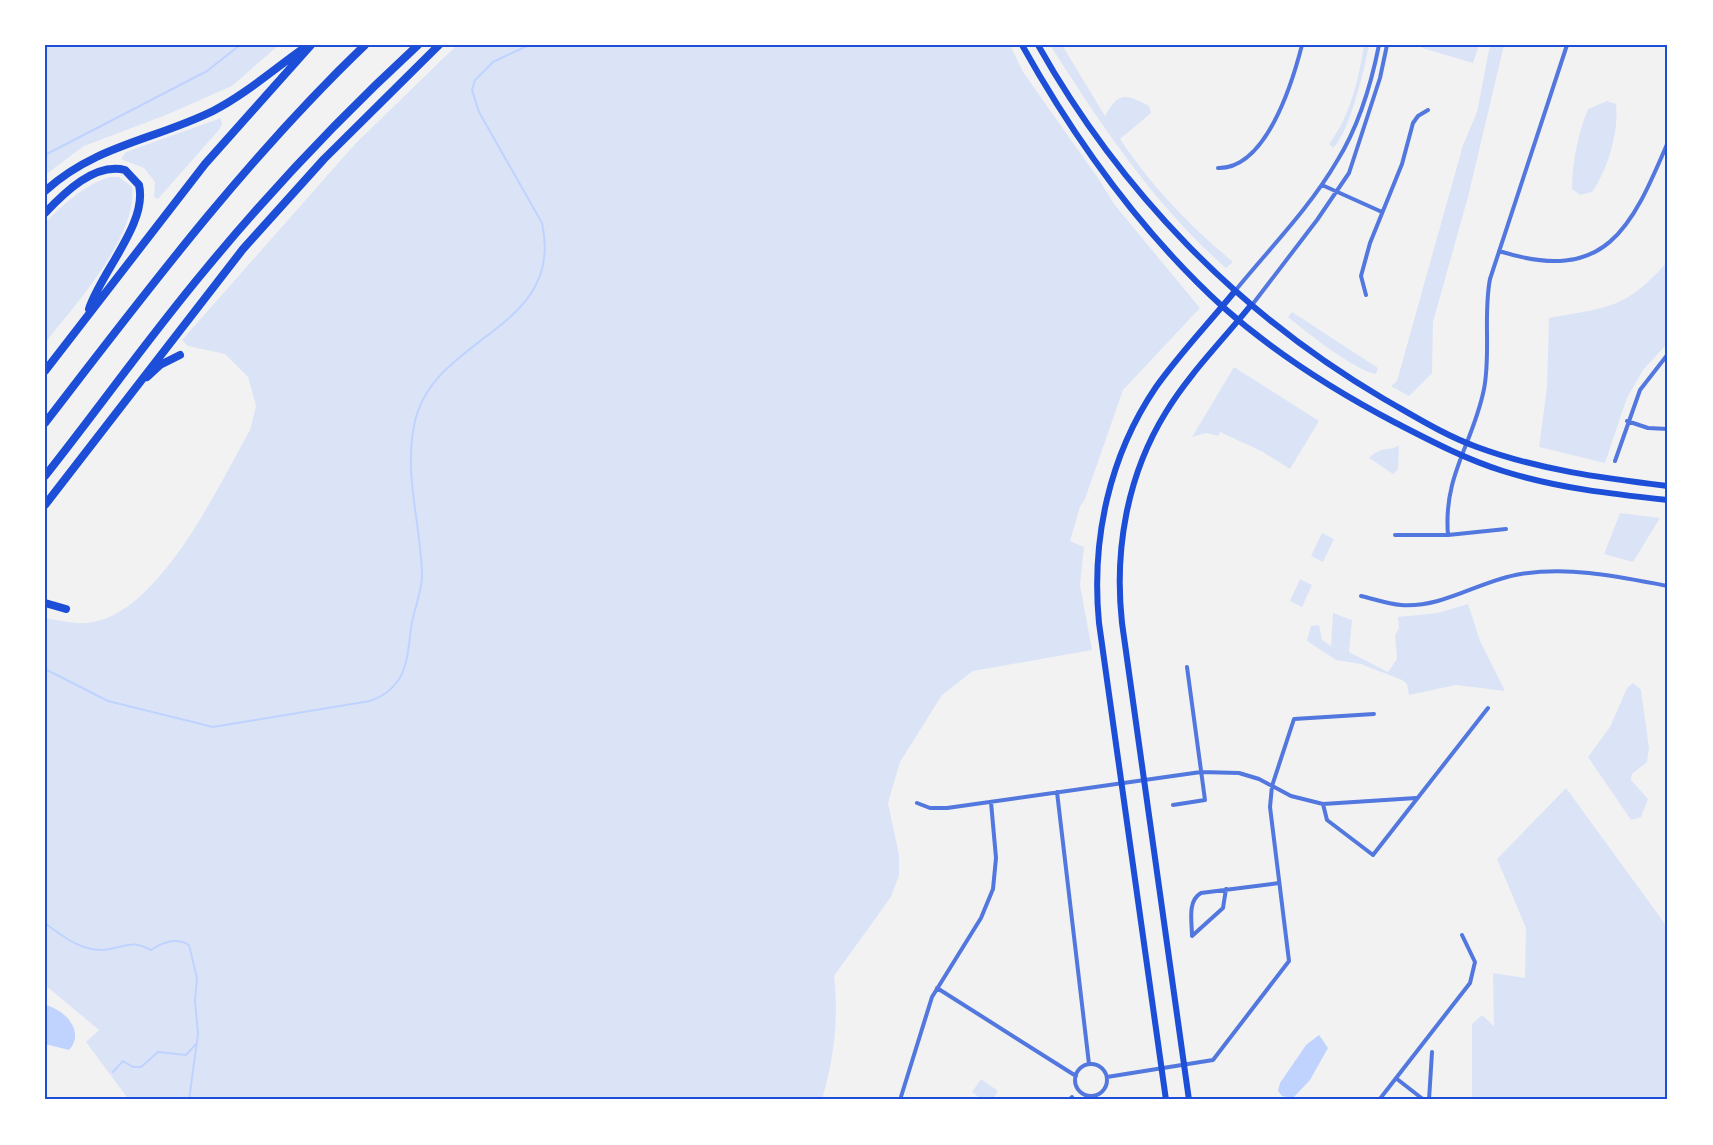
<svg xmlns="http://www.w3.org/2000/svg" width="1713" height="1145" font-family="'Noto Sans',sans-serif">
  <style>
    .green { fill: #dbe4f7 }
    .water { fill: #bfd3fe }
    .lines { fill: none; stroke-linecap: round; stroke-linejoin: round }
    .stream { stroke: #bfd3fe; stroke-width: 2 }
    .minor { stroke: #5277de; stroke-width: 4 }
    .secondary { stroke: #1d4ed8; stroke-width: 6 }
    .motorway { stroke: #1d4ed8; stroke-width: 8 }
    .neatline { fill: none; stroke: #1d4ed8; stroke-width: 2 }
  </style>
  <rect width="100%" height="100%" fill="#f2f2f2"/>
  <!-- green -->
  <path class="green" d="M45 45H279L232 86 166 115 84 146 45 175Z
    M457 45H1010L1023 72 1100 181 1114 204 1200 308 1123 390 1085 499 1080 507 1070 541 1084 547 1080 585 1092 650 973 671 942 695 900 762 888 803 899 855V875L891 897 834 976C839 1019 834 1058 822 1100H129L86 1042 99 1030 45 985V618C58 620 73 624 86 623 158 618 218 486 250 430L256 406 248 377 225 354 188 346 182 340 356 143Z
    M1050 45H1062L1105 116C1118 92 1125 93 1149 106L1151 113 1120 139C1151 186 1190 226 1233 262L1226 268C1154 205 1101 125 1050 45Z
    M1364 45H1369C1365 67 1349 135 1333 148L1329 144C1350 117 1359 78 1364 45Z
    M1422 45H1479L1473 63 1422 48Z
    M1490 45H1504L1468 197 1433 322 1432 373 1409 396 1391 386 1397 381 1402 363 1463 145 1477 112Z
    M1607 101 1616 104C1619 132 1608 169 1592 192L1580 195 1572 189C1572 163 1578 133 1588 109Z
    M221 118 222 125 218 131 158 199 154 197 155 182 144 168 121 159 126 152Z
    M110 177H119L132 187C138 236 74 306 45 343V223C61 206 87 183 110 177Z
    M1668 261V343L1643 370 1627 398 1605 463 1539 447 1547 387 1549 318C1609 307 1626 309 1668 261Z
    M1292 312 1378 368 1376 374C1355 371 1305 331 1288 317Z
    M1234 367 1319 421 1290 469 1261 451 1220 432 1218 436 1206 433 1192 437Z
    M1399 445 1398 469 1393 474 1369 458C1382 445 1390 452 1399 445Z
    M1620 513 1660 518 1633 562 1604 554Z
    M1322 533 1334 539 1323 562 1311 556Z
    M1300 579 1312 585 1302 607 1290 601Z
    M1468 604 1480 641 1505 691 1456 685 1409 695 1407 684 1402 680 1361 664 1336 660 1307 641 1311 626 1319 625 1322 640 1331 646 1333 613 1352 620 1349 652 1388 672 1397 659 1395 635 1399 628 1398 617 1438 613Z
    M1633 683 1641 690 1649 748 1647 762 1632 774 1631 780 1648 799 1641 817 1631 820 1588 757 1610 727 1627 688Z
    M1566 788 1668 928V1100H1472V1024L1482 1015 1494 1026 1493 973 1525 978 1526 928 1497 859Z
    M981 1079 998 1091 992 1100H983L972 1092Z"/>
  <!-- water -->
  <path class="water" d="M45 1005C64 1009 86 1031 69 1050L45 1044Z
    M1319 1035 1328 1048 1310 1080 1293 1098 1282 1096 1278 1091 1280 1083 1306 1045Z"/>
  <g class="lines">
    <!-- stream -->
    <path class="stream" d="M45 155 207 71 240 45
      M45 669 108 701 213 727 370 701C406 688 407 662 411 628 413 611 422 593 422 575 421 525 404 476 414 426 430 335 566 332 542 223L479 112 472 90 475 80 493 62 529 45
      M45 923C63 937 85 954 110 949 129 946 131 940 151 950 163 942 176 937 189 945L197 978 195 1001 198 1034 189 1100
      M113 1072 123 1061 133 1067H141L158 1052 186 1055 196 1044"/>
    <!-- minor -->
    <path class="minor" d="M1218 168C1266 169 1292 84 1302 45
      M1322 185 1382 212
      M1499 251C1606 285 1631 229 1668 142
      M1235 291C1269 249 1309 209 1337 161 1359 126 1371 85 1379 45
      M1366 295 1361 276 1370 243 1402 164 1413 123 1418 116 1428 110
      M1252 305 1317 220 1349 173 1380 78 1387 45
      M1627 421 1648 428 1668 429
      M1615 461 1640 390 1668 354
      M1395 535H1448L1506 529
      M1448 535C1443 475 1473 444 1484 389 1491 353 1483 315 1490 279L1567 45
      M1361 596C1374 599 1388 604 1401 605 1445 608 1480 580 1521 574 1571 566 1620 577 1668 586
      M1057 792 1089 1064
      M917 803 930 808H947L1201 772 1239 773 1259 779 1291 796 1323 804 1416 798
      M1323 804 1327 820 1373 855 1488 708
      M1173 805 1205 800 1187 667
      M1226 889 1223 908 1192 936C1192 922 1187 901 1201 893L1279 883
      M937 988 1076 1076
      M1075 1080a16 16 0 1 1 32 0a16 16 0 1 1-32 0Z
      M1107 1077 1213 1060 1289 961 1270 807 1272 786 1294 719 1374 714
      M1397 1079 1424 1100
      M900 1100 932 997 981 918 993 889 996 858 991 802
      M1069 1100 1072 1097
      M1379 1100 1470 983 1475 962 1462 935
      M1429 1100 1432 1052"/>
    <!-- secondary -->
    <path class="secondary" d="M1022 45C1075 140 1142 233 1223 307 1275 353 1335 391 1396 423 1431 441 1465 459 1503 471 1557 488 1612 494 1668 500
      M1038 45C1120 191 1239 314 1384 399 1414 416 1444 435 1477 447 1539 470 1602 478 1668 486
      M1166 1100 1099 623C1091 540 1109 456 1156 387 1180 353 1209 323 1235 291
      M1189 1100 1122 623C1114 550 1127 475 1166 412 1189 374 1223 340 1251 305"/>
    <!-- motorway -->
    <path class="motorway" d="M45 191C96 145 154 140 213 111 246 94 274 69 304 48
      M45 213C64 193 95 162 125 170L139 185C148 223 101 272 89 309
      M45 371 205 164 311 45
      M147 377 160 365 180 355
      M45 423C146 292 245 160 365 45
      M45 476C99 408 149 337 205 270 271 190 342 115 418 45
      M45 505 243 249 324 159 439 45
      M45 603 66 609"/>
  </g>
  <!-- border -->
  <rect width="1713" height="1145" fill="none" stroke="#ffffff" stroke-width="93"/>
  <rect x="46" y="46" width="1620" height="1052" class="neatline"/>
</svg>
